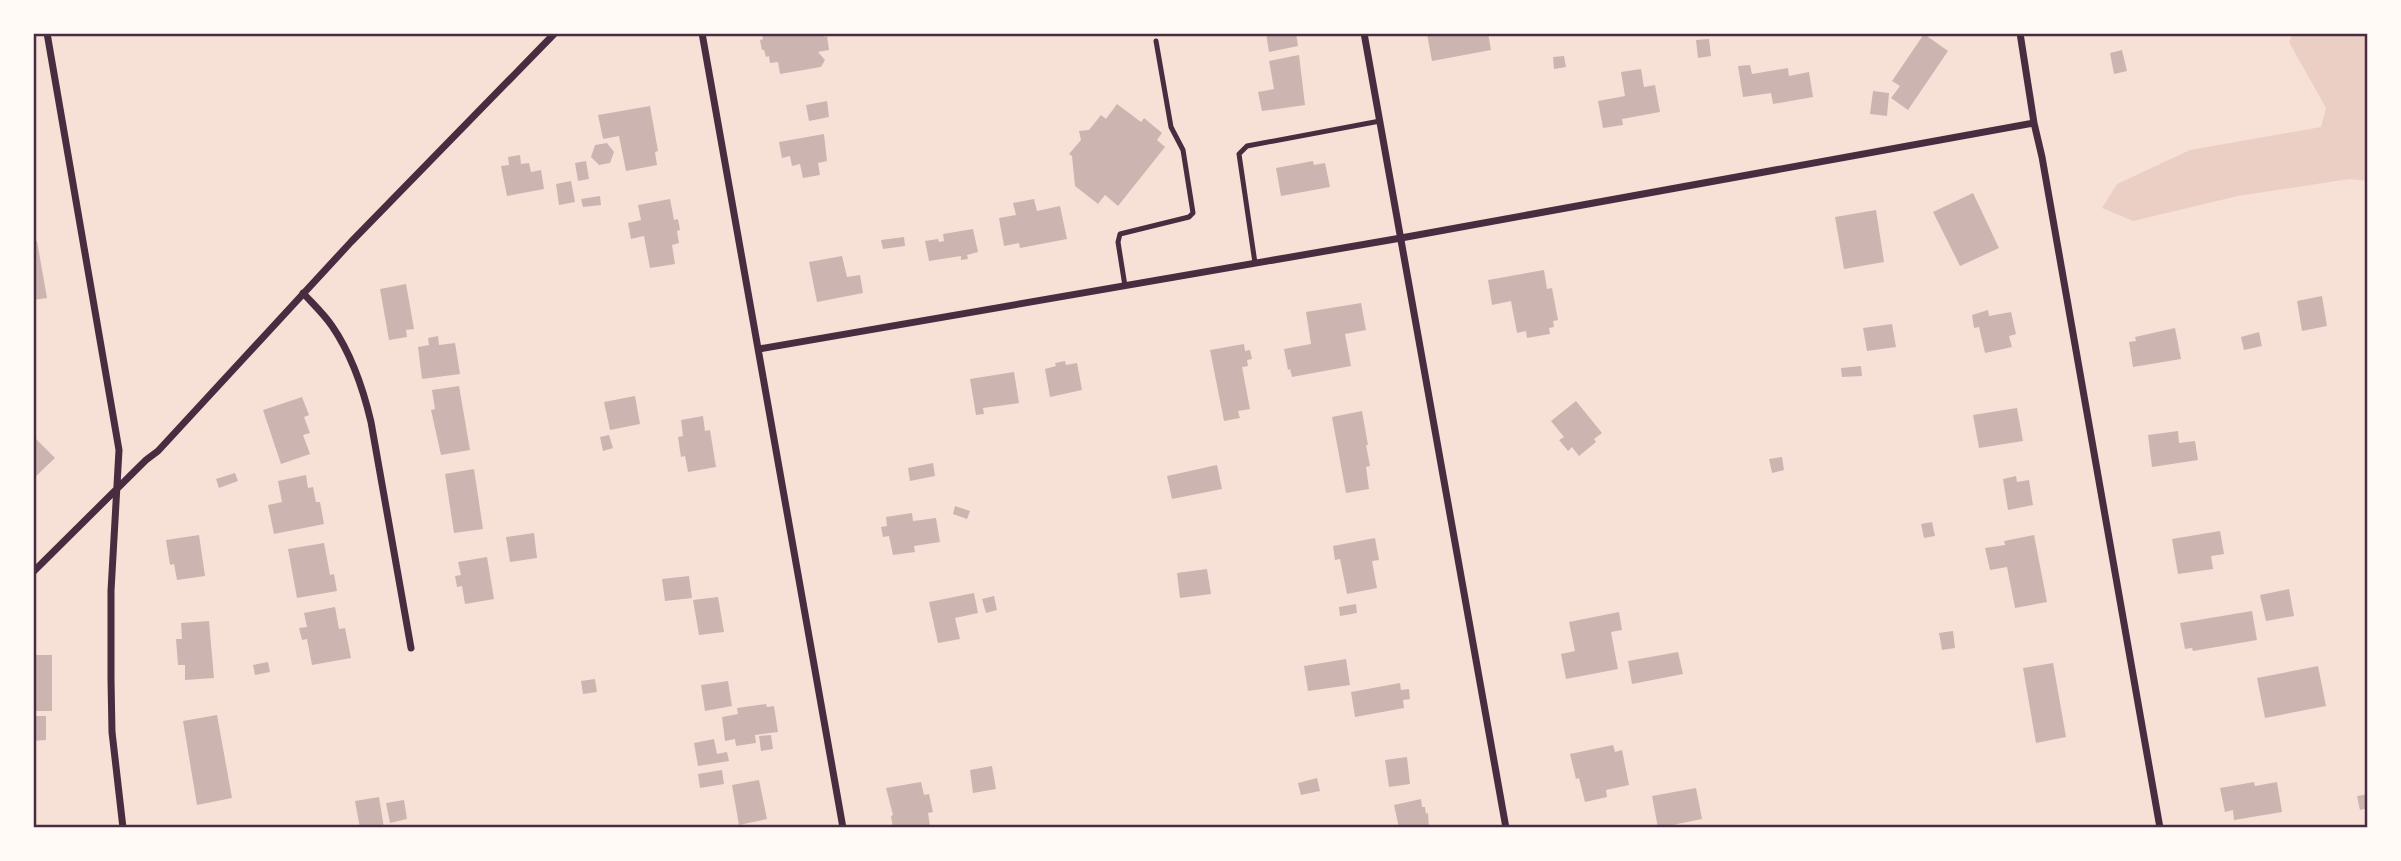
<svg xmlns="http://www.w3.org/2000/svg" width="2401" height="861" font-family="'Space Grotesk',sans-serif">
  <style>
    .green { fill: #ebcfc5 }
    .building { fill: #ccb4b1 }
    .lines { fill: none; stroke-linecap: round; stroke-linejoin: round }
    .service { stroke: #4a2c40; stroke-width: 5 }
    .minor { stroke: #4a2c40; stroke-width: 7 }
    .neatline { fill: none; stroke: #4a2c40; stroke-width: 2.5 }
  </style>
  <rect width="100%" height="100%" fill="#f7e1d7"/>
  <!-- green -->
  <path class="green" d="M2293 33H2368V181L2349 179 2238 196 2133 221 2102 208 2117 184 2190 150 2321 127 2326 108 2289 42Z"/>
  <!-- building -->
  <path class="building" d="M762 33H823L824 37 827 36 829 50 818 52 825 60 821 67 780 74 778 62 770 63 769 56 766 57 764 50H762L760 40 763 39Z
    M1266 33H1296L1298 46 1269 52Z
    M1433 33H1488L1491 50 1432 61 1427 34Z
    M1924 34 1948 51 1908 110 1891 98 1900 86 1892 81Z
    M1709 39 1711 56 1698 58 1696 40Z
    M2122 50 2127 71 2114 74 2110 53Z
    M1299 55 1305 105 1262 111 1258 92 1274 89 1269 61Z
    M1564 56 1566 67 1554 69 1553 57Z
    M1750 65 1752 74 1788 68 1789 76 1809 72 1813 97 1773 104 1771 93 1743 97 1738 66Z
    M1641 69 1644 87 1655 85 1660 112 1622 119 1623 125 1603 128 1598 101 1625 96 1621 72Z
    M1873 91 1889 93 1887 116 1870 114Z
    M827 101 829 117 809 121 806 105Z
    M1117 104 1141 122 1144 118 1162 133 1157 140 1165 147 1118 206 1105 195 1098 204 1075 186 1072 156 1069 154 1081 140 1079 131 1089 130 1101 115 1106 119Z
    M650 106 658 151 655 152 657 165 626 171 619 136 603 139 598 115Z
    M824 134 827 161 818 163 820 175 803 178 800 164 792 166 790 156 782 158 779 142Z
    M607 143 614 152 610 163 599 165 591 157 595 145Z
    M520 155 521 164 529 163 531 172 541 170 544 189 507 196 501 166 509 165 508 157Z
    M586 161 589 179 578 181 575 163Z
    M1313 161 1314 165 1325 163 1330 187 1281 196 1276 168Z
    M571 181 575 202 559 205 556 184Z
    M1973 193 1999 248 1960 266 1933 212Z
    M600 196 601 205 583 207 581 199Z
    M670 199 674 220 678 219 680 230 677 231 679 243 672 245 675 264 650 268 644 236 631 239 628 223 641 220 638 205Z
    M1034 199 1037 211 1060 206 1067 239 1020 248 1019 243 1004 246 999 218 1016 215 1013 203Z
    M1876 210 1884 262 1844 269 1835 217Z
    M973 229 978 252 967 255 968 259 961 260V256L929 261 925 241 938 239 939 242 944 241 943 234Z
    M904 237 905 246 883 249 881 240Z
    M37 241 47 298 33 300V242Z
    M842 256 847 277 860 275 863 293 817 302 809 262Z
    M1544 270 1547 289 1552 288 1558 320 1553 321 1554 327 1549 328 1550 334 1527 338 1526 331 1517 333 1511 301 1492 305 1488 280Z
    M406 284 414 329 406 330 407 337 389 340 380 289Z
    M2322 296 2327 326 2302 331 2297 301Z
    M1361 303 1366 330 1345 334 1351 366 1292 377 1290 369 1288 370 1284 349 1311 344 1306 312Z
    M1988 310 1989 316 2011 312 2016 334 2009 336 2012 347 1985 353 1979 327 1974 328 1972 315Z
    M1892 324 1896 347 1867 351 1863 328Z
    M2175 328 2181 359 2133 367 2129 342 2136 341 2135 337Z
    M2259 332 2262 346 2244 350 2241 337Z
    M438 336 439 345 455 343 460 374 422 379 418 347 429 345 428 338Z
    M1244 344 1245 351 1250 350 1252 359 1247 360 1248 366 1242 367 1250 409 1238 411 1240 418 1224 421 1210 350Z
    M1065 361 1066 365 1077 363 1082 390 1050 397 1045 369 1056 366 1055 363Z
    M1861 366 1862 376 1842 377 1841 368Z
    M1014 372 1019 403 983 408 984 414 976 415 970 379Z
    M459 386 470 450 441 455 431 410 435 409 432 390Z
    M635 396 640 424 610 430 604 402Z
    M302 397 309 415 304 417 310 433 303 435 310 454 281 464 263 410Z
    M1576 401 1602 433 1594 439 1596 442 1579 456 1572 447 1568 451 1559 440 1564 437 1551 421Z
    M2017 408 2023 441 1979 448 1973 415Z
    M1362 411 1368 445H1366L1370 466 1366 467 1369 489 1346 493 1332 417Z
    M703 416 705 431 710 430 716 467 688 472 685 456 681 457 678 437 683 436 681 420Z
    M2178 431 2179 443 2195 441 2198 460 2152 467 2148 435Z
    M609 435 613 448 603 451 600 437Z
    M33 436 55 458 33 479Z
    M1782 457 1784 470 1772 473 1769 459Z
    M933 463 935 476 910 481 908 468Z
    M1217 465 1222 489 1172 499 1167 476Z
    M474 469 483 529 454 533 445 474Z
    M235 473 238 481 219 488 216 479Z
    M306 475 308 488 313 487 316 502H320L324 524 274 534 268 505 282 502 278 481Z
    M2016 476 2017 482 2029 480 2033 505 2008 510 2003 479Z
    M955 506 970 511 967 519 953 514Z
    M912 513 913 521 936 518 940 542 914 546 915 552 893 555 889 536 883 537 881 527 887 526 886 517Z
    M1932 522 1935 536 1924 538 1921 524Z
    M2220 531 2224 554 2211 556 2213 569 2178 574 2172 539Z
    M534 533 537 558 510 562 506 537Z
    M199 535 205 576 177 580 174 564 170 565 166 540Z
    M2034 535 2047 602 2015 608 2007 567 1990 570 1985 548 2005 545 2004 541Z
    M1375 538 1379 560 1372 561 1377 588 1347 594 1340 559 1335 560 1333 546Z
    M324 543 330 575 334 574 337 591 297 598 288 549Z
    M487 557 494 599 465 604 462 586 457 587 455 576 461 575 458 562Z
    M1207 569 1211 594 1180 598 1177 573Z
    M689 576 692 598 665 601 662 579Z
    M2289 589 2294 616 2266 621 2260 595Z
    M974 593 978 613 955 618 960 639 938 643 929 602Z
    M994 596 997 610 986 613 982 599Z
    M718 597 724 632 699 635 693 600Z
    M1356 604 1357 613 1340 616 1339 607Z
    M335 607 339 629 345 628 351 658 312 665 307 639 302 640 299 628 307 627 304 613Z
    M2252 611 2257 640 2193 651 2192 648 2185 649 2180 623Z
    M1619 612 1622 630 1611 632 1618 669 1566 679 1561 654 1575 651 1569 622Z
    M209 621 214 678 185 680V665H178L176 639H182L181 623Z
    M1953 631 1955 648 1942 650 1939 633Z
    M1678 652 1683 674 1632 684 1628 661Z
    M33 655H52V711H33Z
    M1346 659 1350 685 1308 691 1304 666Z
    M268 662 270 672 255 675 253 665Z
    M2053 663 2066 737 2036 743 2023 668Z
    M2318 666 2326 706 2265 718 2257 678Z
    M595 679 597 692 583 694 581 681Z
    M728 681 732 706 705 711 701 685Z
    M1400 683 1401 690 1409 689 1410 699 1403 700 1404 708 1355 717 1351 692Z
    M766 704 767 707 774 706 778 732 755 735 756 743 736 746 735 739 725 741 722 717 738 714 737 708Z
    M217 715 232 798 197 805 183 721Z
    M33 716H46V740L33 741Z
    M771 735 773 749 761 751 759 736Z
    M714 739 717 754 727 752 729 761 698 766 694 743Z
    M1613 745 1615 752 1622 750 1629 785 1606 790 1607 797 1585 802 1579 778 1576 779 1570 754Z
    M1407 757 1410 784 1389 787 1385 760Z
    M992 766 996 789 973 793 970 770Z
    M722 770 724 784 700 788 698 774Z
    M1317 778 1320 791 1301 795 1298 783Z
    M759 780 767 819 739 825 732 785Z
    M921 782 924 795 929 794 933 812 928 813 930 826 893 828 891 816 893 815 886 788Z
    M2254 782 2255 786 2277 782 2282 812 2234 820 2233 810 2225 812 2220 788Z
    M1696 788 1702 819 1658 828 1652 796Z
    M2368 794V808L2360 810 2357 796Z
    M379 797 384 828H360L355 801Z
    M1421 799 1422 807H1425L1426 814 1428 813 1429 828H1399L1394 805Z
    M404 800 407 819 390 823 386 803Z"/>
  <g class="lines">
    <!-- service -->
    <path class="service" d="M1255 263 1239 154 1247 146 1380 121
      M1125 286 1118 242 1120 234 1189 217 1193 213 1183 150 1171 127 1156 41"/>
    <!-- minor -->
    <path class="minor" d="M47 33 119 450 111 591V679L112 732 123 828
      M702 33 843 828
      M1364 33 1506 828
      M2020 33 2034 123 2042 157 2160 828
      M303 293C313 304 324 314 332 326 352 355 363 388 371 422L411 648
      M759 349 1401 238 2034 123
      M33 572 146 460 158 451 351 242 555 33"/>
  </g>
  <!-- border -->
  <rect width="2401" height="861" fill="none" stroke="#fffaf5" stroke-width="70"/>
  <rect x="35" y="35" width="2331" height="791" class="neatline"/>
</svg>
